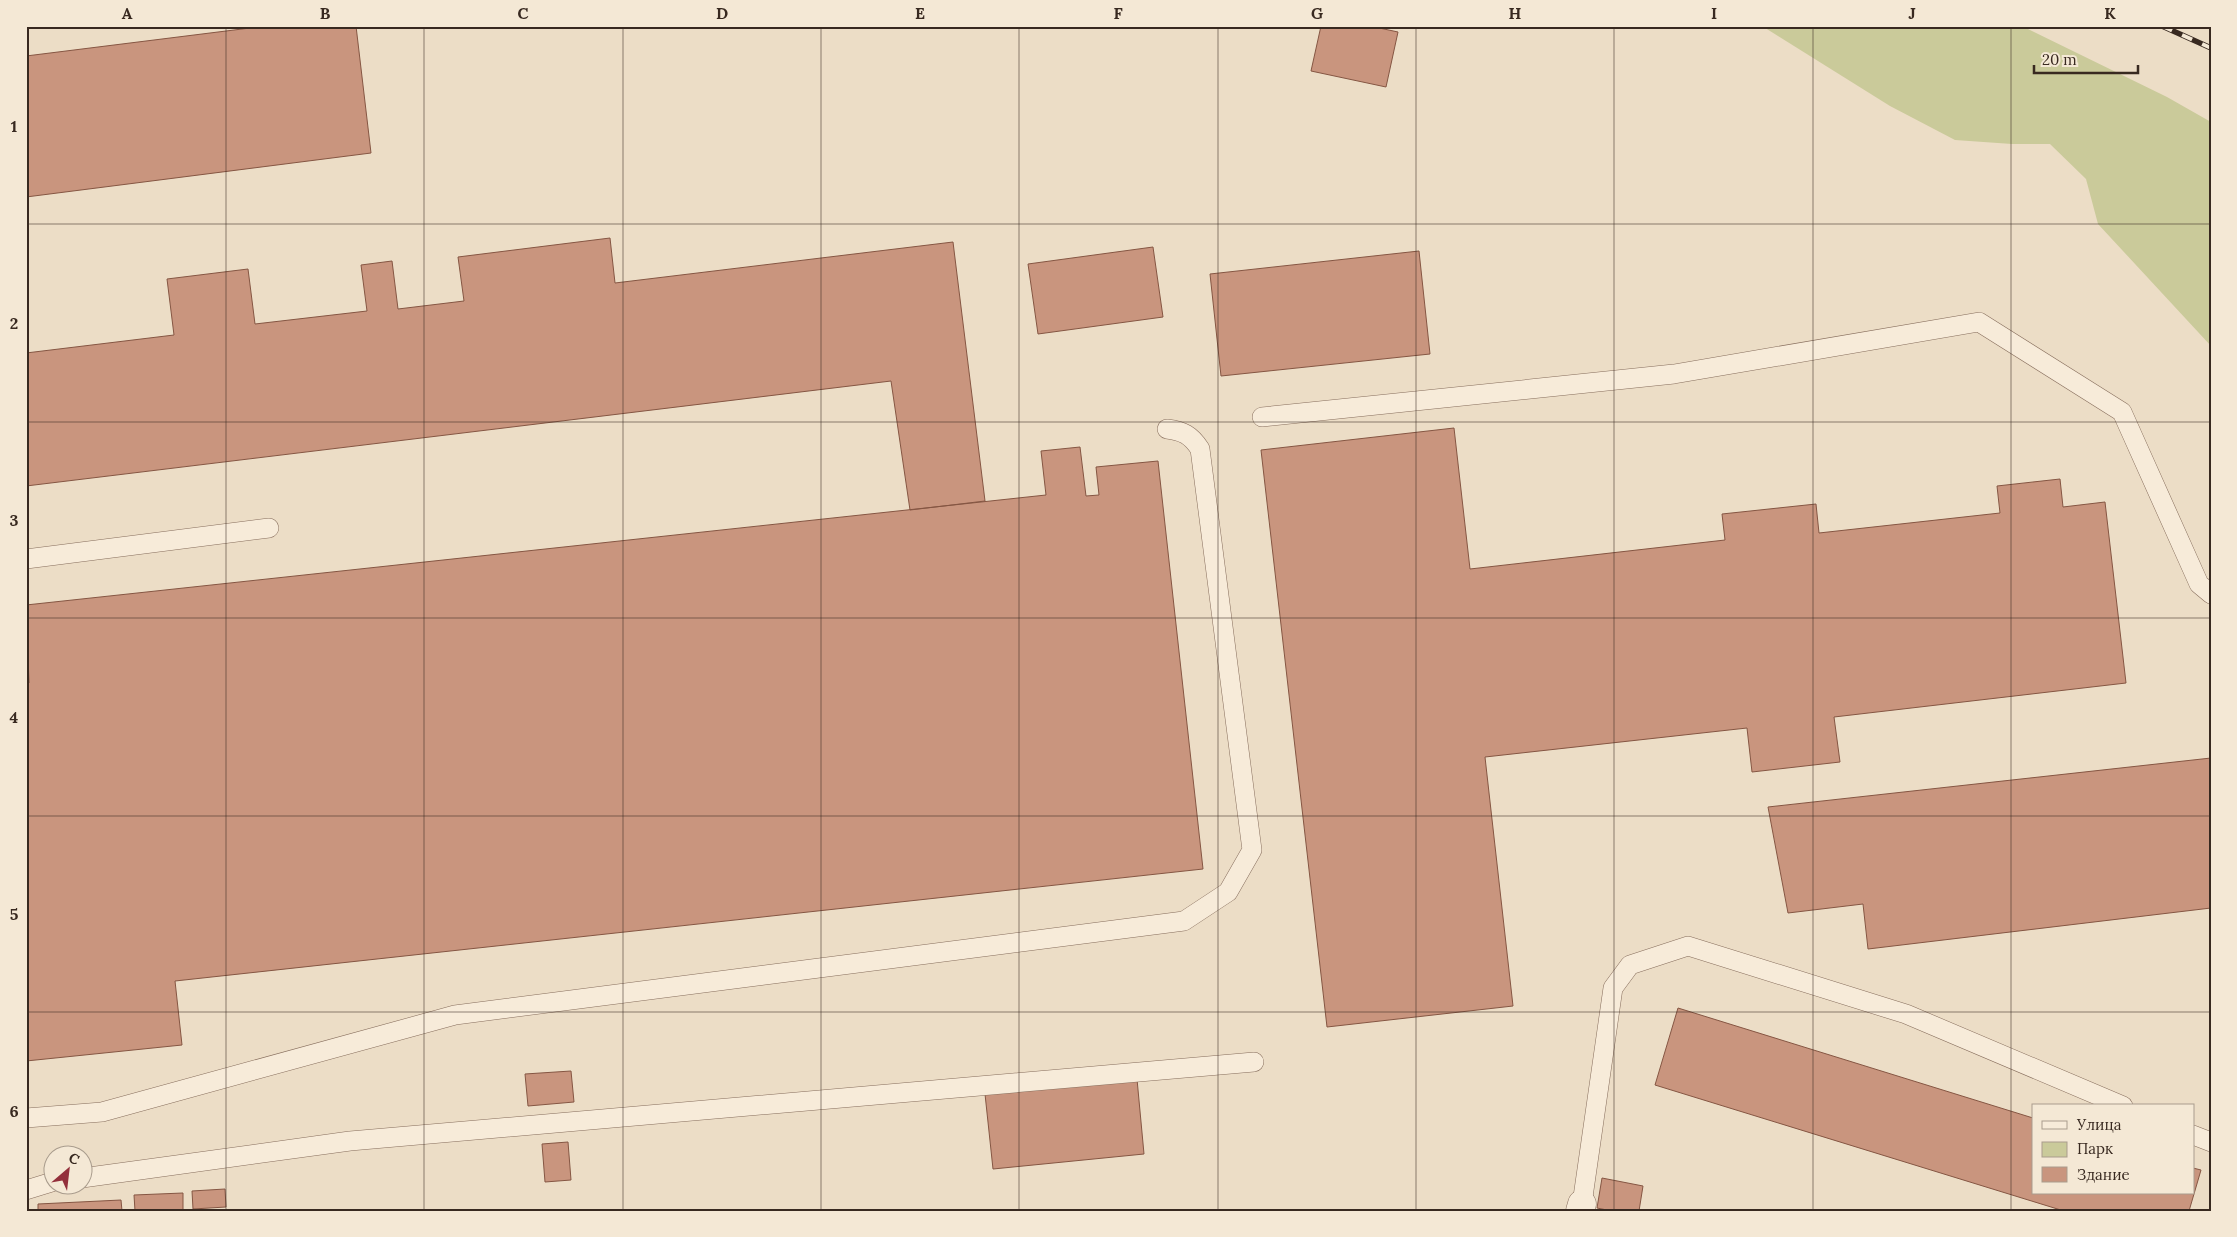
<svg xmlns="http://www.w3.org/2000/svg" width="2237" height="1237" font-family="Lora,serif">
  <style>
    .green { fill: #caca9a }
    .building { fill: #c9957e; stroke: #855643 }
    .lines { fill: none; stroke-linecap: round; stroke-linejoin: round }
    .lane-casing { stroke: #876e5d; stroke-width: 20 }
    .street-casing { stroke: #876e5d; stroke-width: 29 }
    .lane { stroke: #f7ebd9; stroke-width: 19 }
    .street { stroke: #f7ebd9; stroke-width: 28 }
    .rail-casing { stroke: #382920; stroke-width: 5.5 }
    .rail { stroke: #f4e8d5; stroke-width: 4; stroke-dasharray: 11; stroke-linecap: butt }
    .grid { fill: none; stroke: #382920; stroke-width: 1; stroke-opacity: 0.55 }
    .neatline { fill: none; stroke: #382920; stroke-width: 2 }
    .grid-label { font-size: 16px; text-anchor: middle; font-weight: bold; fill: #382920 }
  </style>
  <rect width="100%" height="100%" fill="#ecddc6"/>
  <!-- green -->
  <path class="green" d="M1762 26H2022L2167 97 2211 122V346L2098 224 2086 179 2050 144H2012L1955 140 1890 106Z"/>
  <!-- building -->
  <path class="building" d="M266 26H356L371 153 26 197V56Z
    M1321 26H1370L1398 32 1386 87 1311 71Z
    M610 238 615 283 953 242 985 501 910 510 891 381 26 486V353L174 335 167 279 248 269 255 324 367 311 361 265 392 261 398 309 464 301 458 257Z
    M1153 247 1163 317 1038 334 1028 264Z
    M1419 251 1430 354 1221 376 1210 274Z
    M1454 428 1470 569 1725 540 1722 514 1816 504 1819 533 2000 513 1997 486 2060 479 2063 507 2105 502 2126 683 1834 717 1840 762 1752 772 1747 728 1485 757 1513 1006 1327 1027 1261 450Z
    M1080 447 1086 496 1099 495 1096 467 1158 461 1203 869 175 981 182 1045 26 1061V683H29L26 605 1046 495 1041 451Z
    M2211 758V908L1868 949 1863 904 1788 913 1768 807Z
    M1678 1008 2033 1118V1193H2193V1168L2201 1170 2189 1211H2064L1655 1085Z
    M571 1071 574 1102 528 1106 525 1074Z
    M1137 1079 1144 1154 993 1169 985 1094Z
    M568 1142 571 1180 545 1182 542 1144Z
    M1602 1178 1643 1186 1639 1211H1612L1597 1208Z
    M225 1189 226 1207 193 1209 192 1191Z
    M183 1193V1211H135L134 1195Z
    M121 1200 122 1211H38V1204Z"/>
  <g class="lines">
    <defs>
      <path id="lane" d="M1262 417 1674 374 1979 322 2122 412 2199 584 2211 594
        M26 559 269 528
        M26 1118 102 1112 455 1015 1184 921 1228 892 1252 850 1200 449C1191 435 1183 431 1167 429
        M2193 1135 2211 1142
        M82 1178 350 1141 1254 1062
        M26 1190 52 1182
        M1582 1204 1613 988 1630 965 1688 946 1906 1014 2123 1106"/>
      <path id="street" d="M1580 1211 1582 1204"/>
    </defs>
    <!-- lane casing -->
    <use href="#lane" class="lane-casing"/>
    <!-- street casing -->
    <use href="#street" class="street-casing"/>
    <!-- lane -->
    <use href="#lane" class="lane"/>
    <!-- street -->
    <use href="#street" class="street"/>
    <defs>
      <path id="rail" d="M2162 26 2211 48"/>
    </defs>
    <!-- rail casing -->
    <use href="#rail" class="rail-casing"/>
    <!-- rail -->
    <use href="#rail" class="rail"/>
  </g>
  <!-- grid -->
  <path class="grid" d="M226 26V1211M424 26V1211M623 26V1211M821 26V1211M1019 26V1211M1218 26V1211M1416 26V1211M1614 26V1211M1813 26V1211M2011 26V1211M26 224H2211M26 422H2211M26 618H2211M26 816H2211M26 1012H2211"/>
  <!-- border -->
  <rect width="2237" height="1237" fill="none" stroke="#f4e8d5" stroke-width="55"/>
  <!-- legend -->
  <rect x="2032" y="1104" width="162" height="90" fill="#f4e8d5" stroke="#a99c8d"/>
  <rect x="2042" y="1121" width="25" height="8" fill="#f7ebd9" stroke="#a99c8d"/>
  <text x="2077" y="1130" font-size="15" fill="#382920">Улица</text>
  <rect x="2042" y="1142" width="25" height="15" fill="#caca9a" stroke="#a99c8d"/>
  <text x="2077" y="1154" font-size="15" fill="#382920">Парк</text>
  <rect x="2042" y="1167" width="25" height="15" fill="#c9957e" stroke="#a99c8d"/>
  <text x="2077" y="1180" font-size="15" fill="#382920">Здание</text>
  <!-- north arrow -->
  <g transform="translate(68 1170) rotate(28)"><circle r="24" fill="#f4e8d5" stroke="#a99c8d"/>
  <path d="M0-4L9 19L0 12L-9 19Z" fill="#932f3b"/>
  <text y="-8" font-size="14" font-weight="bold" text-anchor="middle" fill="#382920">С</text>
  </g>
  <!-- scale -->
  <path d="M2034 65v8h104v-8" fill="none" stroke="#382920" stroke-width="2.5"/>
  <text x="2042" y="65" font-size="15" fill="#382920" stroke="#f4e8d5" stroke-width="4" paint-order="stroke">20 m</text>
  <rect x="28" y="28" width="2182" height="1182" class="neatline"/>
  <g class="grid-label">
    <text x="127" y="19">A</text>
    <text x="325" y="19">B</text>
    <text x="523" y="19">C</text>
    <text x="722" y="19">D</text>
    <text x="920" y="19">E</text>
    <text x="1118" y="19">F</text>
    <text x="1317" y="19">G</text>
    <text x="1515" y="19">H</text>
    <text x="1714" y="19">I</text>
    <text x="1912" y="19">J</text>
    <text x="2110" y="19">K</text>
    <text x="14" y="132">1</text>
    <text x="14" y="329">2</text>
    <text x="14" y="526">3</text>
    <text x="14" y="723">4</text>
    <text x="14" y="920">5</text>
    <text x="14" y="1117">6</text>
  </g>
</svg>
